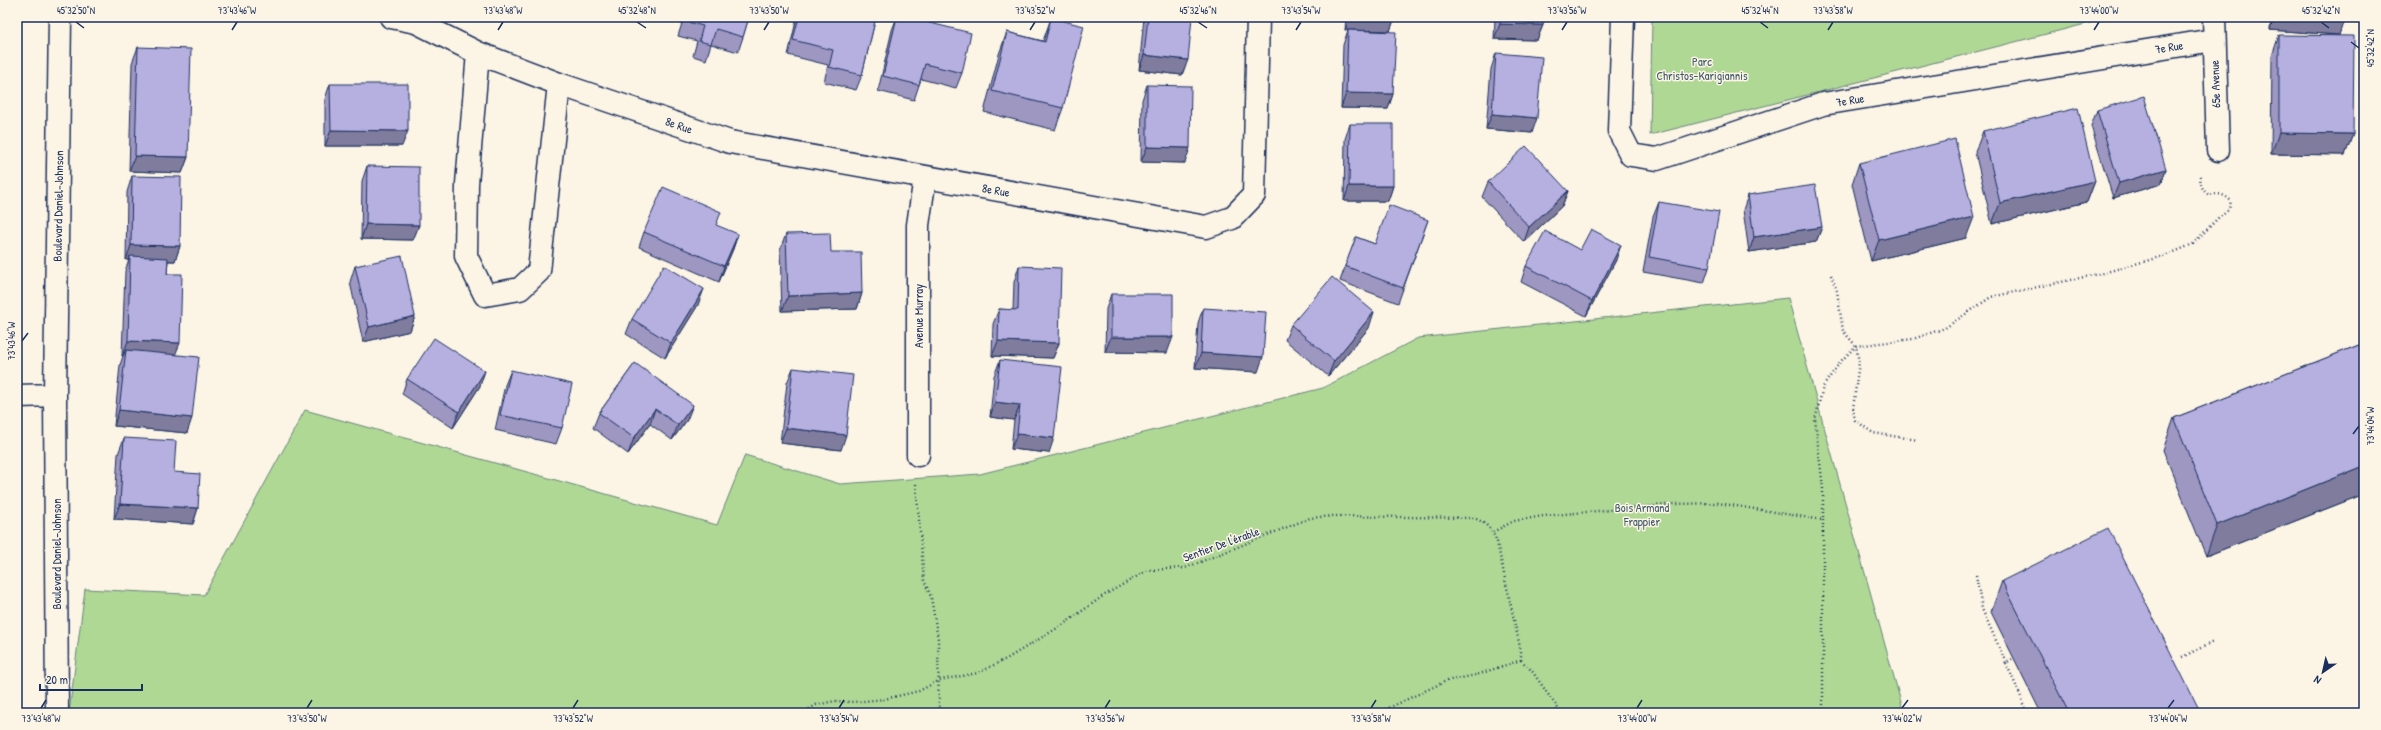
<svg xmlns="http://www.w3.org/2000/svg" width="2381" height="730" font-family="'Patrick Hand',sans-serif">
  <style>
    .green { fill: #b0d895; stroke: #66847a }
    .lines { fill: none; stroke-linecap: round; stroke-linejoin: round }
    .minor-casing { stroke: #1b2f5e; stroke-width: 25 }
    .path { stroke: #1b2f5e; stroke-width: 2.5; stroke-dasharray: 1 3; stroke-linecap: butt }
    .minor { stroke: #fcf5e5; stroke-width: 22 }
    .wall { fill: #9d97c2; stroke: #1b2f5e }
    .shaded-wall { fill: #7f7b9e; stroke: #1b2f5e }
    .building { fill: #b6b0e1; stroke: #1b2f5e }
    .ticks { fill: none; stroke: #1b2f5e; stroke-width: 1.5 }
    .labels { text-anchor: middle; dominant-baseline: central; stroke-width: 3; stroke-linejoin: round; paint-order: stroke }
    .street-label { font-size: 12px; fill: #1b2f5e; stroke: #fcf5e5 }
    .park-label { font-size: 12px; fill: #40596c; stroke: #fcf5e5 }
    .neatline { fill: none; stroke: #1b2f5e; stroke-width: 1.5 }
    .ticks-label { font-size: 10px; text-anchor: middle; fill: #1b2f5e }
  </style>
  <rect width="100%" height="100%" fill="#fcf5e5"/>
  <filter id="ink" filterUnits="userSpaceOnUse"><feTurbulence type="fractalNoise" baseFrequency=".025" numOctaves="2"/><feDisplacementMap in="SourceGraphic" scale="8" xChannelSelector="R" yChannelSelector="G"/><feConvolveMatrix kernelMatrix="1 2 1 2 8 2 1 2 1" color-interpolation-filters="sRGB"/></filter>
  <g filter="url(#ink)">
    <!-- green -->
    <path class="green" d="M1652 17H2113L1650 135Z
      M1788 298 1904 713H69L85 589 204 595 305 410 717 525 745 455 840 484 980 474 1323 388 1418 338Z"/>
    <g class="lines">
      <defs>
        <path id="minor" d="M391 17 416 22 478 53 559 84 730 142 1206 227 1232 218 1254 195 1258 17
          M1623 17 1619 131 1631 155 1657 159 1823 104 2213 40
          M2214 17 2218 150
          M478 53 467 184 466 256 485 295 520 289 539 271 559 84
          M17 396 55 395
          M918 455V225L925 177
          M57 713 55 395 60 17"/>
      </defs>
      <!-- minor casing -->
      <use href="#minor" class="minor-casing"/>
      <!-- path -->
      <path class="path" d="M1831 275 1837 291 1843 331 1856 346 1859 362 1853 409 1855 420 1873 433 1918 440
        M916 484 924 580 931 597 938 639 939 713
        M1493 532 1514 521 1543 516 1675 504 1718 503 1823 520
        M1976 575 1982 609 2006 663 2012 659
        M2182 657 2213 642
        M1521 660 1532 671 1561 713
        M2006 663 2028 713
        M802 713 816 705 835 701 854 702 885 699 919 691 940 680 978 673 1008 658 1064 624 1103 596 1148 570 1185 568 1310 518 1333 516 1474 518C1487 523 1492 530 1497 542L1521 652V660
        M1378 713 1446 681 1476 675 1521 660
        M1823 713V488L1815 420 1823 387 1840 362 1856 346 1913 339 1945 328 1991 297 2103 273 2167 255 2193 244 2219 217 2229 209 2231 201C2224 194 2219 193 2209 195 2201 190 2200 182 2200 173"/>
      <!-- minor -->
      <use href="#minor" class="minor"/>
    </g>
    <!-- wall -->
    <path class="wall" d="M651 17H663L662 20Z
      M684 17H749L743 37 738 52 711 44 706 60 693 56 697 41 678 36Z
      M797 17H876L862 75 856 90 824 82 828 65 788 55Z
      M897 17 962 73 956 88 921 79 914 100 878 91 892 30Z
      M1144 17H1192L1182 75 1139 70Z
      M1346 17H1395L1390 31 1345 30Z
      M1495 17H1543V25L1537 40 1494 39Z
      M2271 17H2344L2339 35 2270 30Z
      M1051 18 1063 108 1055 130 984 112 999 54 1007 32 1043 41Z
      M1348 30 1393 94 1388 109 1341 108 1343 45Z
      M2279 35 2353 134 2345 155 2271 154 2272 56Z
      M138 47 188 157 182 173 129 171 132 63Z
      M1496 53 1532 133 1486 129 1491 69Z
      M330 84 402 146H325V99Z
      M1147 85 1185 163 1141 162 1142 100Z
      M2097 110 2166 169 2161 184 2113 198 2091 126Z
      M1350 124 1393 186 1388 201H1344L1345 139Z
      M1983 131 2095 181 2087 202 1992 224 1975 152Z
      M1859 163 1966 238 1871 261 1852 184Z
      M367 166 419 225 413 240 361 239 362 181Z
      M132 176 180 246 175 261H168L167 274 175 355 187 433 114 426 120 365 123 356H122L125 271 129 260H126L127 192Z
      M1488 182 1568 191 1562 206 1524 242 1482 197Z
      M1748 195 1822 227 1816 242 1749 252 1743 210Z
      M1659 202 1709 268 1704 283 1643 272 1653 217Z
      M1428 220 1398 303 1340 281 1356 237 1375 244Z
      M644 232 738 234 733 249 719 282 639 247Z
      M786 234 831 252 862 293 857 309 782 311 780 250Z
      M1580 250 1616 260 1586 316 1521 282 1526 266Z
      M355 266 415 316 410 331 363 342 350 282Z
      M1019 266 1059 343 1053 358 992 356 993 324 999 309 1013 310 1014 282Z
      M1111 294 1167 353 1105 352 1106 309Z
      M698 305 665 358 626 334 632 319Z
      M1203 308 1258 372 1195 368 1198 323Z
      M1291 325 1369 328 1328 376 1285 340Z
      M2364 343V494L2206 556 2163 450 2174 418Z
      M1000 360 1049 453 1011 449 1014 420 990 417 994 376Z
      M635 363 687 420 672 440 650 424 628 454 593 428 599 413Z
      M793 368 841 450 780 443 787 383Z
      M511 370 562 428 556 444 495 430 505 385Z
      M407 379 480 386 453 428 402 394Z
      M124 438 174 472 198 508 193 524 114 519 118 454Z
      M2002 581 2201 713H2041L1991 612Z"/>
    <!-- shaded-wall -->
    <path class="shaded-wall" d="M1350 17H1395L1390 31 1345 30Z
      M2274 17H2301L2344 20 2339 35 2270 30Z
      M1500 24 1543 25 1537 40 1494 39Z
      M1144 55 1188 60 1182 75 1139 70Z
      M1346 93 1393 94 1388 109 1341 108Z
      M1492 114 1537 118 1532 133 1486 129Z
      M331 130 408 131 402 146H325Z
      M2279 133 2353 134 2345 155 2271 154Z
      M1147 147 1190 148 1185 163 1141 162Z
      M135 156 188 157 182 173 129 171Z
      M2166 169 2161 184 2113 198 2119 183Z
      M2095 181 2087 202 1992 224 2000 203Z
      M1349 186H1393L1388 201H1344Z
      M1568 191 1562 206 1524 242 1529 227Z
      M1974 217 1966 238 1871 261 1879 240Z
      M366 224 419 225 413 240 361 239Z
      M1822 227 1816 242 1749 252 1754 237Z
      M738 234 733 249 719 282 724 266Z
      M131 245 180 246 175 261 130 260V256L129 260H126Z
      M1621 245 1616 260 1586 316 1592 301Z
      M704 289 698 305 665 358 671 343Z
      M862 293 857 309 782 311 788 296Z
      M1374 312 1369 328 1328 376 1334 361Z
      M415 316 410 331 363 342 369 327Z
      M1111 337H1173L1167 353 1105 352Z
      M128 341 180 343 174 358 126 350 123 356H122Z
      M998 341 1059 343 1053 358 992 356Z
      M1201 353 1263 357 1258 372 1195 368Z
      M485 371 480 386 453 428 459 412Z
      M995 402 1020 405 1014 420 990 417Z
      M693 405 687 420 672 440 678 425Z
      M655 409 650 424 628 454 634 438Z
      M119 410 192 418 187 433 114 426Z
      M786 428 846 435 841 450 780 443Z
      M1017 434 1054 438 1049 453 1011 449Z
      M2364 466V494L2206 556 2217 525Z
      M120 504 198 508 193 524 114 519Z"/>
    <!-- building -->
    <path class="building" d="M685 17H749L743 37 716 29 711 44 699 41 703 26 684 21Z
      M799 17H876L862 75 829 67 833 50 793 40Z
      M897 17H906L971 33 962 73 925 64 919 85 883 76Z
      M1148 17H1192L1188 60 1144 55Z
      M1500 17H1543V25L1500 24Z
      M2301 17H2344V20Z
      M1051 18 1084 26 1063 108 992 91 1007 32 1045 42Z
      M1348 30 1396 32 1393 94 1346 93Z
      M2279 35 2354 36 2353 134 2279 133Z
      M138 47 191 49 188 157 135 156Z
      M1496 53 1542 57 1537 118 1492 114Z
      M330 84H408V131L331 130Z
      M1147 85 1191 86 1190 148 1147 147Z
      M2144 96 2166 169 2119 183 2097 110Z
      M2078 108 2095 181 2000 203 1983 131Z
      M1350 124H1393V186H1349Z
      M1955 139 1974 217 1879 240 1859 163Z
      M1526 146 1568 191 1529 227 1488 182Z
      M367 166 419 167V225L366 224Z
      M132 176 181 177 180 246 131 245Z
      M1815 185 1822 227 1754 237 1748 195Z
      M663 187 721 212 716 225 738 234 724 266 644 232Z
      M1659 202 1719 212 1709 268 1649 257Z
      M1389 205 1428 220 1403 288 1345 266 1356 237 1375 244Z
      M1591 229 1621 245 1592 301 1526 266 1545 231 1580 250Z
      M830 233 831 252H861L862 293 788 296 786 234Z
      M130 256 168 258 167 274H182L180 343 128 341Z
      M402 256 415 316 369 327 355 266Z
      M664 265 704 289 671 343 632 319Z
      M1019 266 1061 268 1059 343 998 341 999 309 1018 310Z
      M1332 277 1374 312 1334 361 1291 325Z
      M1111 294H1173V337H1111Z
      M1203 308 1266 312 1263 357 1201 353Z
      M434 338 485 371 459 412 407 379Z
      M2364 343V466L2217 525 2174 418Z
      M126 350 199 357 192 418 119 410Z
      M1000 360 1062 367 1054 438 1017 434 1020 405 995 402Z
      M635 363 693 405 678 425 655 409 634 438 599 413Z
      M793 368 853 375 846 435 786 428Z
      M511 370 572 384 562 428 500 415Z
      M124 438 176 441 174 472 200 474 198 508 120 504Z
      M2108 528 2201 713H2069L2002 581Z"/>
  </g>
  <!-- ticks -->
  <path class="ticks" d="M76 22 84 28M637 22 646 28M1198 22 1207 28M1760 22 1768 28M2321 22 2329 28M232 30 237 22M498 30 503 22M764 30 769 22M1030 30 1035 22M1296 30 1301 22M1562 30 1567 22M1828 30 1833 22M2094 30 2099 22M2351 42 2359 48M22 341 28 333M2353 434 2359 426M41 708 46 700M307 708 312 700M573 708 578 700M839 708 844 700M1105 708 1110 700M1371 708 1376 700M1637 708 1642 700M1902 708 1908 700M2168 708 2174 700"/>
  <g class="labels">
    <!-- street labels -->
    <g class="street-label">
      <text transform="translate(2169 47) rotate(-9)">7e Rue</text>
      <text transform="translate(2215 84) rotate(-92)">65e Avenue</text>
      <text transform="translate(1850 100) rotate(-9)">7e Rue</text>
      <text transform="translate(679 125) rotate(19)">8e Rue</text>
      <text transform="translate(996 190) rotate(10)">8e Rue</text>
      <text transform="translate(58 206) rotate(-89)">Boulevard Daniel-Johnson</text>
      <text transform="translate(918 316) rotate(-90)">Avenue Murray</text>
      <text transform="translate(1221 544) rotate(-20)">Sentier De l'érable</text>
      <text transform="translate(56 554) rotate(-90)">Boulevard Daniel-Johnson</text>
    </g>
    <!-- park labels -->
    <g class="park-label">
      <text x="1702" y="61">Parc<tspan x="1702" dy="14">Christos-Karigiannis</tspan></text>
      <text x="1642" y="507">Bois Armand<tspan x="1642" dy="14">Frappier</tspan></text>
    </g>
  </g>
  <!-- margin -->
  <rect width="2381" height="730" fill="none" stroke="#fcf5e5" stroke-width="44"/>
  <!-- north arrow -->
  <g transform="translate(2323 672) rotate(214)" stroke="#fcf5e5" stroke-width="3" paint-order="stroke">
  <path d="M0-3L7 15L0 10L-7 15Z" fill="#1b2f5e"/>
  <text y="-6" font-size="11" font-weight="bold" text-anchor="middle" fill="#1b2f5e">N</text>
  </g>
  <!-- scale -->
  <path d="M40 684v6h102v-6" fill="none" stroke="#1b2f5e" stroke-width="2"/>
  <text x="46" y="684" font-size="12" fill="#1b2f5e" stroke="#fcf5e5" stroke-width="3" paint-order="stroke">20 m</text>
  <rect x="22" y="22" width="2337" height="686" class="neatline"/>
  <g class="ticks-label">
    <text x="76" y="14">45°32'50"N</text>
    <text x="237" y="14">73°43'46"W</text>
    <text x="503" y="14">73°43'48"W</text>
    <text x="637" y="14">45°32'48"N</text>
    <text x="769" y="14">73°43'50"W</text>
    <text x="1035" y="14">73°43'52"W</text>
    <text x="1198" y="14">45°32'46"N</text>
    <text x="1301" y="14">73°43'54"W</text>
    <text x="1567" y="14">73°43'56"W</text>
    <text x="1760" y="14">45°32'44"N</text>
    <text x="1833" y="14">73°43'58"W</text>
    <text x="2099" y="14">73°44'00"W</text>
    <text x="2321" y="14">45°32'42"N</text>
    <text transform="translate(2370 48) rotate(-90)" y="4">45°32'42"N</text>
    <text transform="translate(11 341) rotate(-90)" y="4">73°43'46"W</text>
    <text transform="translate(2370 426) rotate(-90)" y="4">73°44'04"W</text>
    <text x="41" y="722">73°43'48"W</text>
    <text x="307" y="722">73°43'50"W</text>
    <text x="573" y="722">73°43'52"W</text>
    <text x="839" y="722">73°43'54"W</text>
    <text x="1105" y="722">73°43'56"W</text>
    <text x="1371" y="722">73°43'58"W</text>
    <text x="1637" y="722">73°44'00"W</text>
    <text x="1902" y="722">73°44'02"W</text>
    <text x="2168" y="722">73°44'04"W</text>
  </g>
</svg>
